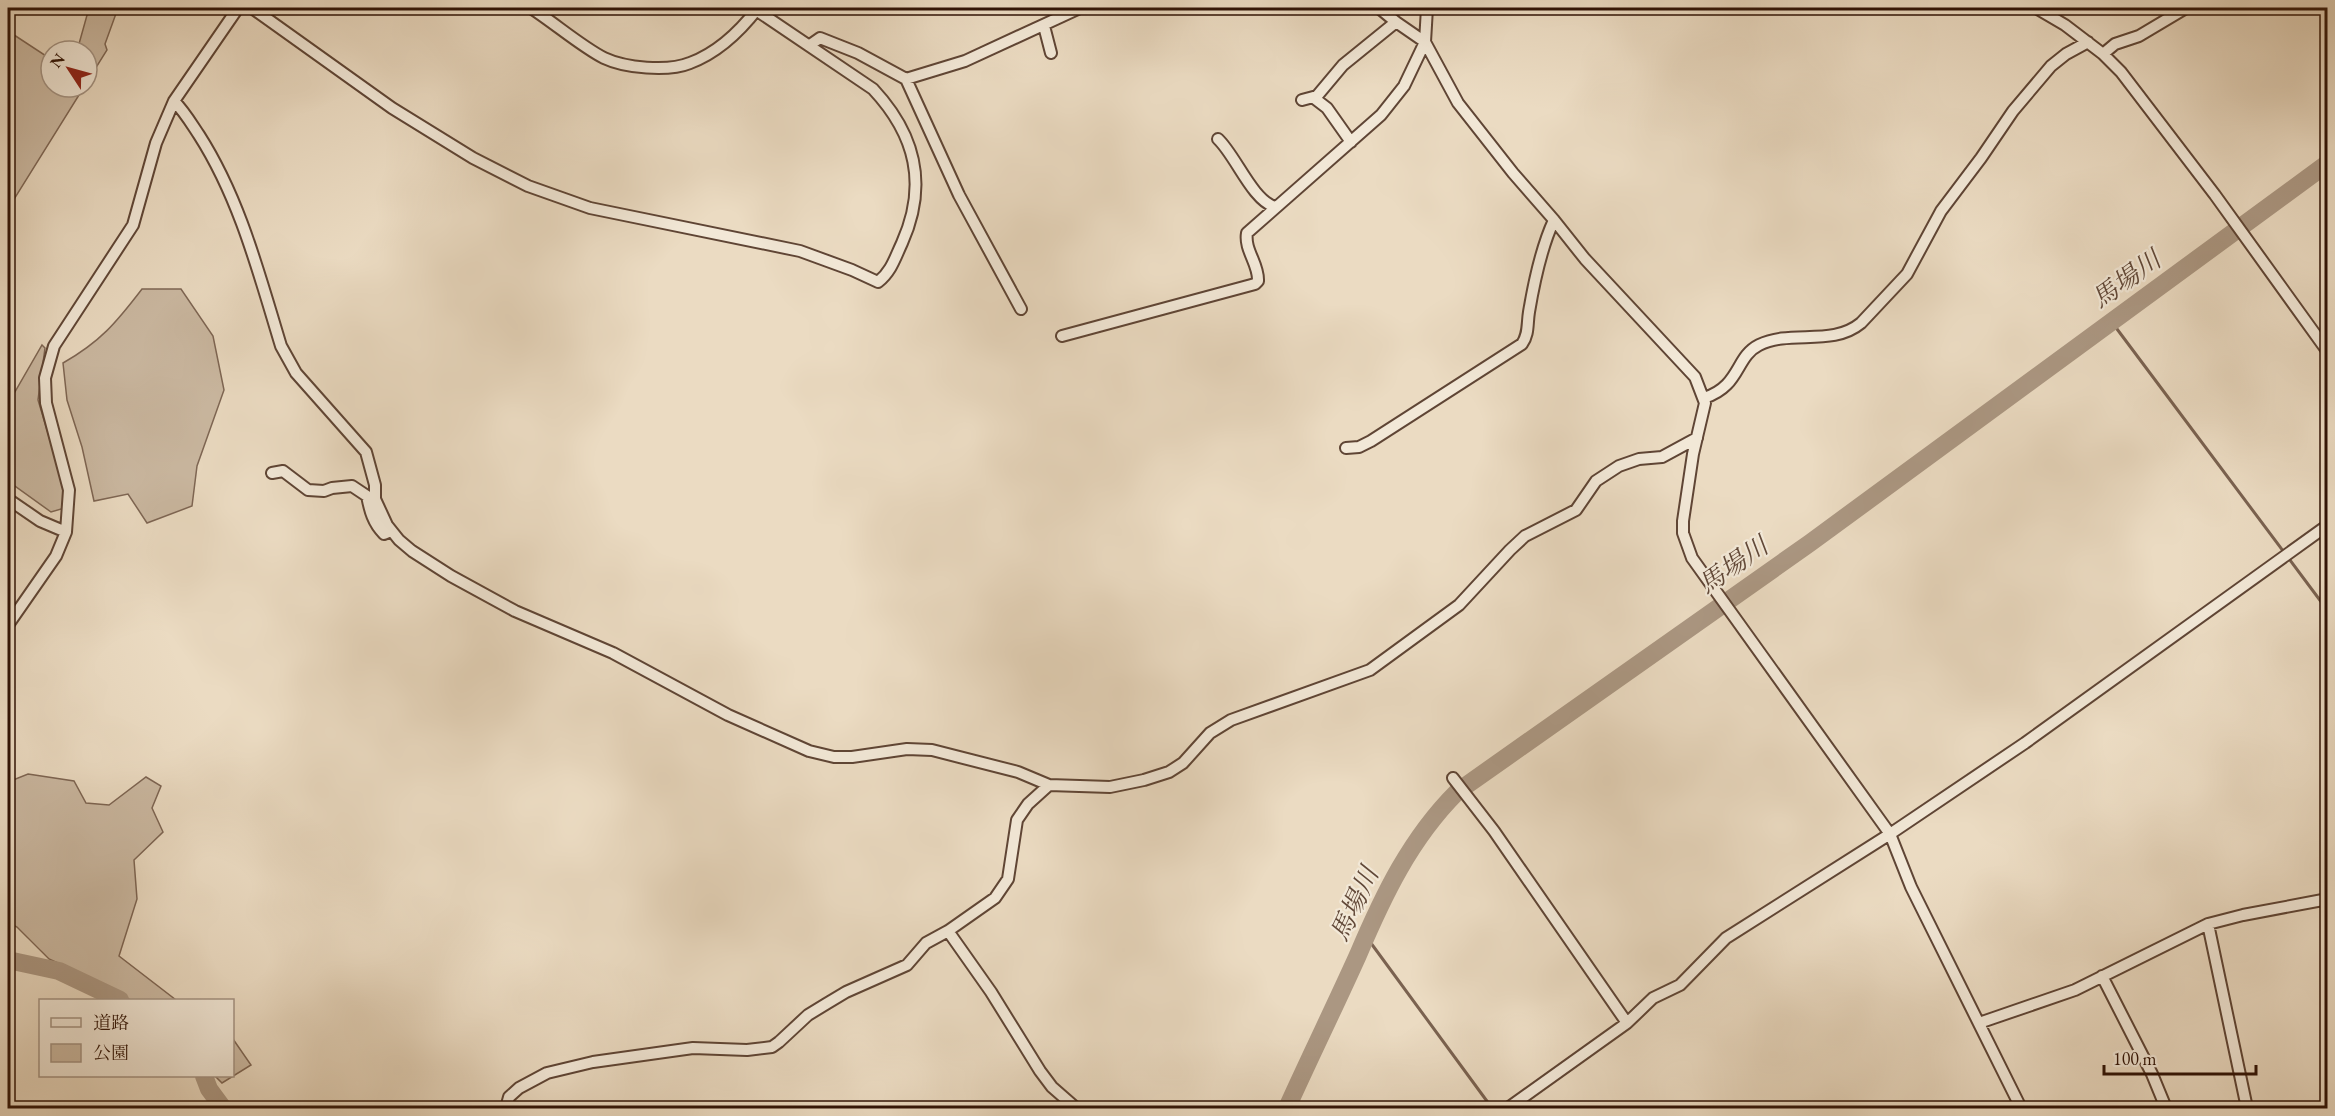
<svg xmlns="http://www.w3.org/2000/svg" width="2335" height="1116" font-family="'EB Garamond','Noto Serif JP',serif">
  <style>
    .green { fill: #cbb9a2; stroke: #7e6654; stroke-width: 1.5 }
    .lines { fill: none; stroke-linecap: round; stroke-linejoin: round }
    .stream { stroke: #7a6250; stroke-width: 3 }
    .river { stroke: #ab9782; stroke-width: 18 }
    .minor-casing { stroke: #5f4535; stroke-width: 14 }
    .minor { stroke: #f2e8d7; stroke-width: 10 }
    .labels { text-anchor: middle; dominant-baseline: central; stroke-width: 4.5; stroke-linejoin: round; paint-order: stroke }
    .water-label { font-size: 26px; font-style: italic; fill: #614838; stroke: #f2e8d7 }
  </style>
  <rect width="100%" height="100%" fill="#ebdbc2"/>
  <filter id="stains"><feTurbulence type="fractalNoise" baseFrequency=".00333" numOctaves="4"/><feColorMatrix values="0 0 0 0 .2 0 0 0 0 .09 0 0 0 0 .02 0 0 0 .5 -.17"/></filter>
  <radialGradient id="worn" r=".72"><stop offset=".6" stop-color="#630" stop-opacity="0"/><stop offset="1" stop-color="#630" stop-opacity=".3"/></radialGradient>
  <!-- green -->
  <path class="green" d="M89 8H118L105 44 107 50 87 82V51H77Z
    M8 31 46 56H51V87H84L8 209Z
    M142 289H181L213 336 224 390 197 466 192 506 147 523 128 494 94 501 82 447 67 400 63 363C100 342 116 323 142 289Z
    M42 345 45 348 38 400 50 440 67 477 68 507 51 512 8 481V404Z
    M28 774 74 781 86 803 109 805 146 777 161 786 152 808 163 832 134 860 137 899 119 956 176 1000H130L105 985 49 959 17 927 8 922V782Z
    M233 1039 251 1065 222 1083 215 1076H232Z"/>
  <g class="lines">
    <!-- stream -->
    <path class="stream" d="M2111 321 2328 611
      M1365 935 1492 1108"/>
    <!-- river -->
    <path class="river" d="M8 960 59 971 120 1000
      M204 1076 209 1089 223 1108
      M1287 1108C1310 1057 1335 1006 1358 955 1383 896 1410 839 1457 792L1810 543 2328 163"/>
    <defs>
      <path id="minor" d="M252 8 392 108 473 158 528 186 590 208 800 251 852 270 878 282C891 272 895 258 902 243 928 185 916 135 873 89L756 10
        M531 8C553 22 582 47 604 58 625 68 668 72 690 63 717 53 741 30 758 8
        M1379 8 1396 22 1425 42 1458 103 1513 173 1554 220 1585 259 1695 377 1705 403 1693 454 1683 521V533L1692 558 1890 834 1911 887 2021 1108
        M2036 8 2065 25 2103 54 2121 72 2215 195 2328 352
        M1044 26 1051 53
        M810 45 820 38 858 53 906 79 965 61 1080 8
        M2103 54 2115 44 2139 36 2186 8
        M906 79 959 195 1021 309
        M1314 98 1327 108 1351 142
        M1302 100 1317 96 1343 65 1396 22
        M174 101C184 111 191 123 199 135 240 199 259 274 281 346L296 373 366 452 375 485V499L387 525 399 540 412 551 451 576 515 611 613 653 728 715 809 751 834 757H852L907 749 932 750 1018 772 1049 785
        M1218 139C1236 156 1252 200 1275 207
        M1062 336 1255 284 1258 281C1259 264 1244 250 1247 233L1381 115 1404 86 1425 42 1427 8
        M1704 398C1741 386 1735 357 1759 345 1791 329 1832 347 1861 323L1907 274 1941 211 1981 158 2013 111 2051 66 2066 54 2088 42
        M1346 448 1359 447 1371 441 1522 344C1529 334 1527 324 1529 312 1534 282 1541 248 1554 220
        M272 473 283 471 308 490 324 491 332 488 352 486 367 496C370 511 373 523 384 534L391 531
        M8 499 40 521 66 532
        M8 625 56 556 66 532 69 490 46 403 45 378 54 346 133 225 156 143 174 101 238 8
        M1453 778 1494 831 1627 1023
        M2208 924 2247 1108
        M948 931 991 992 1040 1071 1052 1087 1076 1108
        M2102 976 2152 1074 2166 1108
        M1979 1023 2075 990 2208 924 2243 915 2328 899
        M506 1108 509 1097 519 1088 547 1073 593 1062 693 1048 747 1050 772 1047 779 1042 808 1015 826 1004 846 992 907 965 926 943 948 931 995 898 1008 879 1017 820 1028 804 1049 785 1110 787 1144 780 1169 772 1183 763 1210 733 1231 720 1370 670 1459 605 1510 550 1525 536 1576 510 1596 481 1619 466 1639 459 1662 457 1697 438
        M1508 1108 1627 1023 1653 998 1680 985 1726 938 1890 834 2025 743 2328 525"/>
    </defs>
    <!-- minor casing -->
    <use href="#minor" class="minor-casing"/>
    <!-- minor -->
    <use href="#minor" class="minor"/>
  </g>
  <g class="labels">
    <!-- water labels -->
    <g class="water-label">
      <text transform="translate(2126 279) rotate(-36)">馬場川</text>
      <text transform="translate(1733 565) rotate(-35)">馬場川</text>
      <text transform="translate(1354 904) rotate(-65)">馬場川</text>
    </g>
  </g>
  <!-- margin -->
  <rect width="2335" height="1116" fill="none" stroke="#ebdbc2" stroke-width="30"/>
  <rect x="9" y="9" width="2317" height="1098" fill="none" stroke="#301306" stroke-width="3"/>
  <rect x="15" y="15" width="2305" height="1086" fill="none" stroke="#301306" stroke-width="1.5"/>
  <!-- legend -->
  <rect x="39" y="999" width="195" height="78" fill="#f2e8d7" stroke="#a49383" stroke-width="1.5"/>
  <rect x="51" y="1018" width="30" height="9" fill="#f2e8d7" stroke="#a49383" stroke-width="1.5"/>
  <text x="93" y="1029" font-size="18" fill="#301306">道路</text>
  <rect x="51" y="1044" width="30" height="18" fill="#cbb9a2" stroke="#a49383" stroke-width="1.5"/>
  <text x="93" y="1059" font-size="18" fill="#301306">公園</text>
  <!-- north arrow -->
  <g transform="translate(69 69) rotate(306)"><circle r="28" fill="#f2e8d7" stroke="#a49383" stroke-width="1.5"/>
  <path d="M0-4.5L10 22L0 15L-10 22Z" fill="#8f2418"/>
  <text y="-9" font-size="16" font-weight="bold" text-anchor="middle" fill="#301306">N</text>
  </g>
  <!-- scale -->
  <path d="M2104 1065v9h152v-9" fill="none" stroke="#301306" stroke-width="3"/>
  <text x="2113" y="1065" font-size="18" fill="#301306" stroke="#f2e8d7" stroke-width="4.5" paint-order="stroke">100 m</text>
  <rect width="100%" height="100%" filter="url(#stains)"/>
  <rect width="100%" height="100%" fill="url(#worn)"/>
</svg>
